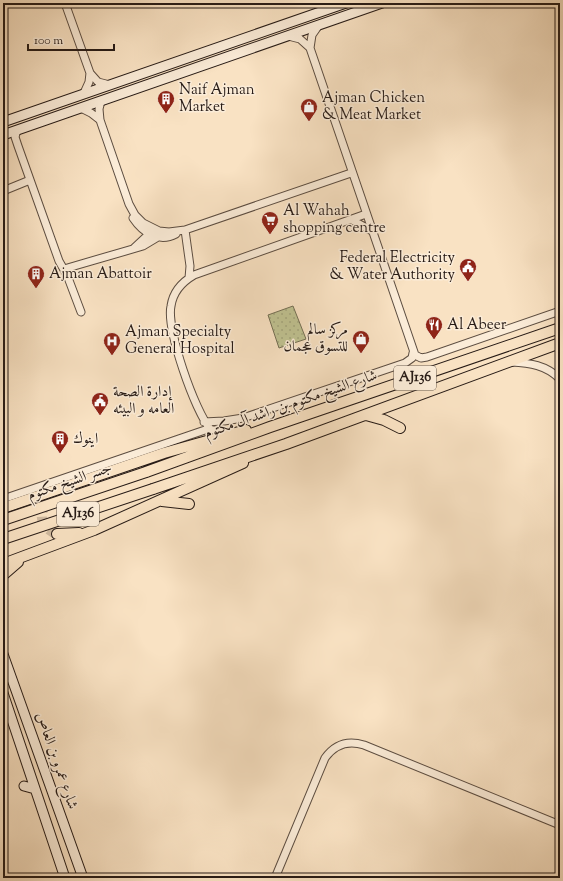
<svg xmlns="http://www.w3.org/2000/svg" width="563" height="881" font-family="'Sorts Mill Goudy',Amiri,serif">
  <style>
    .grass { fill: url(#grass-dots); stroke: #746f54 }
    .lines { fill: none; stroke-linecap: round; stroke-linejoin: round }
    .primary-tunnel { stroke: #cfbaa0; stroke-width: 10; stroke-dasharray: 10 5; stroke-linecap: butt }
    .minor-casing { stroke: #5c4d41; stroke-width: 9 }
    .secondary-casing { stroke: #271b16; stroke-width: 11 }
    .primary-casing { stroke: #271b16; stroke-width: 12 }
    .minor { stroke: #fbecd8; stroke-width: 7 }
    .secondary { stroke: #fbecd8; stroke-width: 9 }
    .primary { stroke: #f9e2c3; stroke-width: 10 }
    .primary-bridge-casing { stroke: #271b16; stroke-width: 12; stroke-linecap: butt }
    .primary-bridge { stroke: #f9e2c3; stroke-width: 10 }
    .labels { text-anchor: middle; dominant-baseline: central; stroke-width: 3; stroke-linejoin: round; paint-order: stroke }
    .shield { fill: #fbecd8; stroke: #675a50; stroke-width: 1 }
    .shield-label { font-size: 14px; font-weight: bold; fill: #271b16 }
    .poi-label { font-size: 15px; fill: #271b16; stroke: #fbecd8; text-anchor: start }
    .street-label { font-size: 15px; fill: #271b16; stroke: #fbecd8 }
  </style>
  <defs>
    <pattern id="grass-dots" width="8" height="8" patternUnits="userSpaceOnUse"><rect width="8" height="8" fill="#c0c392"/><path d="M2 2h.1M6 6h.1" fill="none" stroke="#a5a77d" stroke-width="1.8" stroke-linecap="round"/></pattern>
  </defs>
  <rect width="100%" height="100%" fill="#f9e2c3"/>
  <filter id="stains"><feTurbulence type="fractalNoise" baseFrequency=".005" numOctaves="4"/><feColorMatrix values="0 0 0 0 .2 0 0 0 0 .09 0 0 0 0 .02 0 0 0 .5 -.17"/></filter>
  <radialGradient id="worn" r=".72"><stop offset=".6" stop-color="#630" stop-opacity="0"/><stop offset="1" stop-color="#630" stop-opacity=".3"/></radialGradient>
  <!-- grass -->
  <path class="grass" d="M293 306 306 339 279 348 268 315Z"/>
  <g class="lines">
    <!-- primary-tunnel -->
    <path class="primary-tunnel" d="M47 503C37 515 42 529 57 534"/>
    <defs>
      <path id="minor" d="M65 3 90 73 98 82 110 85
        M288 36 300 39 310 48 415 355 421 358 427 357 560 311
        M310 48 312 35 319 25
        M84 93 89 82 90 73
        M101 101 99 109 100 120 129 204 135 215 143 223 159 231 169 232 185 230 351 173
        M81 108 91 113 100 120
        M17 130 15 137 18 146 59 261 67 275 81 312
        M3 191 30 180
        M133 218C143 233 159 243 176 234
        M352 220 372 231
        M185 230 190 266 189 278
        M134 248 149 234 150 231
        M64 269 143 246 158 237
        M511 362C530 363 546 365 560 379
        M204 422 224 421 243 418 405 363 412 358 413 353
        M211 430C195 412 166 329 171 306 173 292 182 282 194 275L366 214
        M3 499 205 430H215L233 433
        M275 878 325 758C335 744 348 740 364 745L560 825"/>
      <path id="secondary" d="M3 122 346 3
        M3 135 382 3
        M3 654 83 878
        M3 693 65 878
        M24 786 35 789"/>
      <path id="primary" d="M366 415 384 420 400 428
        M146 472 270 427 560 328
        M153 489 286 444 560 343
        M162 501 189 504
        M3 508 164 453 246 430
        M57 534 79 533
        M3 564 94 530 243 463
        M3 575 18 562"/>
    </defs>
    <!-- minor casing -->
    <use href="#minor" class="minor-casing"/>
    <!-- secondary casing -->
    <use href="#secondary" class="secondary-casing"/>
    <!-- primary casing -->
    <use href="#primary" class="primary-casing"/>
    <!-- minor -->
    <use href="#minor" class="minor"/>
    <!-- secondary -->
    <use href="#secondary" class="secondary"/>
    <!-- primary -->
    <use href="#primary" class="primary"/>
    <defs>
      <path id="primary-bridge" d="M3 520 146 472
        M3 539 153 489"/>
    </defs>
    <!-- primary-bridge casing -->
    <use href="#primary-bridge" class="primary-bridge-casing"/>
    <!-- primary-bridge -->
    <use href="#primary-bridge" class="primary-bridge"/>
  </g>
  <!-- icons -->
  <defs>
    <symbol id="building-pin" viewBox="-11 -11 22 30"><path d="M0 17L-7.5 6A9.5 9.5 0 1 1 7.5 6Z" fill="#8f2418" stroke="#fbecd8"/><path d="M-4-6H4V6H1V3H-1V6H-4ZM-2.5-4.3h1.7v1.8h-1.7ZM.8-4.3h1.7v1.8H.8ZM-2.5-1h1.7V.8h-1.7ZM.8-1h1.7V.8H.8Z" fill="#fff"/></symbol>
    <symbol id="shop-pin" viewBox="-11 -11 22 30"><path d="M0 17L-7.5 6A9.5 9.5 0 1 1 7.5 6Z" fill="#8f2418" stroke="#fbecd8"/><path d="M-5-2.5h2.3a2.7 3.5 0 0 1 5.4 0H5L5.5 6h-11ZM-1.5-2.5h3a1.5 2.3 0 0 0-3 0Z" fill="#fff"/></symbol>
    <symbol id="supermarket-pin" viewBox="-11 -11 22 30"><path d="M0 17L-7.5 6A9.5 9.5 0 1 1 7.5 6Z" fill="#8f2418" stroke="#fbecd8"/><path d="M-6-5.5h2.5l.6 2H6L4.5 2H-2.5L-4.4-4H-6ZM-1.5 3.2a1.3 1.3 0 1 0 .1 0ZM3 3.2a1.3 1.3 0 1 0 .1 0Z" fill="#fff"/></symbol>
    <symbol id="civic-pin" viewBox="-11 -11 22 30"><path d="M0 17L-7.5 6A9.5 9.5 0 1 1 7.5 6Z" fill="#8f2418" stroke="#fbecd8"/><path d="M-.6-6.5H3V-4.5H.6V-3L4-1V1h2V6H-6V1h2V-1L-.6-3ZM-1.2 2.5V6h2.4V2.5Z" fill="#fff"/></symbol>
    <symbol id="restaurant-pin" viewBox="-11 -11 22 30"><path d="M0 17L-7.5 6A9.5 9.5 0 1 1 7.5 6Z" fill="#8f2418" stroke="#fbecd8"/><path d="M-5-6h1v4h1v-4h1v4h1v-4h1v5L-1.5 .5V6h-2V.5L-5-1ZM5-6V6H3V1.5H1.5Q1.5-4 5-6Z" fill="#fff"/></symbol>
    <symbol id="hospital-pin" viewBox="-11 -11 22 30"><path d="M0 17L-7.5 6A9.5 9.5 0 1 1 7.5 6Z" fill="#8f2418" stroke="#fbecd8"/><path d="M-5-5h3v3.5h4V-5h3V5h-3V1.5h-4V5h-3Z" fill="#fff"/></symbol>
  </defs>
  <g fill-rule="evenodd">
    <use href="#building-pin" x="156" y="89" width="20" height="27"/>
    <use href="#shop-pin" x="299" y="97" width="20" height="27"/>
    <use href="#supermarket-pin" x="260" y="210" width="20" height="27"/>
    <use href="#civic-pin" x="458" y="257" width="20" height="27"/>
    <use href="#building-pin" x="26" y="264" width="20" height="27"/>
    <use href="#restaurant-pin" x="424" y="315" width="20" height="27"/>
    <use href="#shop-pin" x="351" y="329" width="20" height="27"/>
    <use href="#hospital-pin" x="102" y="331" width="20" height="27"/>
    <use href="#civic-pin" x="90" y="391" width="20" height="27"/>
    <use href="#building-pin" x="50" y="429" width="20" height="27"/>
  </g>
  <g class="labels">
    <!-- shield labels -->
    <g class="shield">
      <rect x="394" y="366" width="42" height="24" rx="3"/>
      <rect x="57" y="502" width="42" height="24" rx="3"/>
    </g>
    <g class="shield-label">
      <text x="415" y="378">AJ136</text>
      <text x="78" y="514">AJ136</text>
    </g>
    <!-- poi labels -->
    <g class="poi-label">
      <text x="179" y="90">Naif Ajman<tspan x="179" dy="17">Market</tspan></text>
      <text x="322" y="98">Ajman Chicken<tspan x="322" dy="17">&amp; Meat Market</tspan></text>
      <text x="283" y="211">Al Wahah<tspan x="283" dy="17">shopping centre</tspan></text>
      <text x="455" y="258" text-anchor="end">Federal Electricity<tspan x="455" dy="17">&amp; Water Authority</tspan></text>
      <text x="49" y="274">Ajman Abattoir</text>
      <text x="447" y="325">Al Abeer</text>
      <text x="348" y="330" text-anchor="end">مركز سالم<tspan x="348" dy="17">للتسوق عجمان</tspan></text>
      <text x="125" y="332">Ajman Specialty<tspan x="125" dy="17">General Hospital</tspan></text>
      <text x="113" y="392">إدارة الصحة<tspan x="113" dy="17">العامه و البيئه</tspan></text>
      <text x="73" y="439">اينوك</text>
    </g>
    <!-- street labels -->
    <g class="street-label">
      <text transform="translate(291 405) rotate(-19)">شارع الشيخ مكتوم بن راشد آل مكتوم</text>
      <text transform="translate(70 482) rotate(-19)">جسر الشيخ مكتوم</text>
      <text transform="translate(56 761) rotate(71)">شارع عمرو بن العاص</text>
    </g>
  </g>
  <!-- margin -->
  <rect width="563" height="881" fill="none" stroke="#f9e2c3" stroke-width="16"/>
  <rect x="4" y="4" width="555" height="873" fill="none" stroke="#271b16" stroke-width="2"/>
  <rect x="8" y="8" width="547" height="865" fill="none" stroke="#271b16"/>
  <!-- scale -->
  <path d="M28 44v6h86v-6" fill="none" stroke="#271b16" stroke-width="2"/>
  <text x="34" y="44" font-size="12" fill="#271b16" stroke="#fbecd8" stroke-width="3" paint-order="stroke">100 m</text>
  <rect width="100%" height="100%" filter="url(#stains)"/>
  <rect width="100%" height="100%" fill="url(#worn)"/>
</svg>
